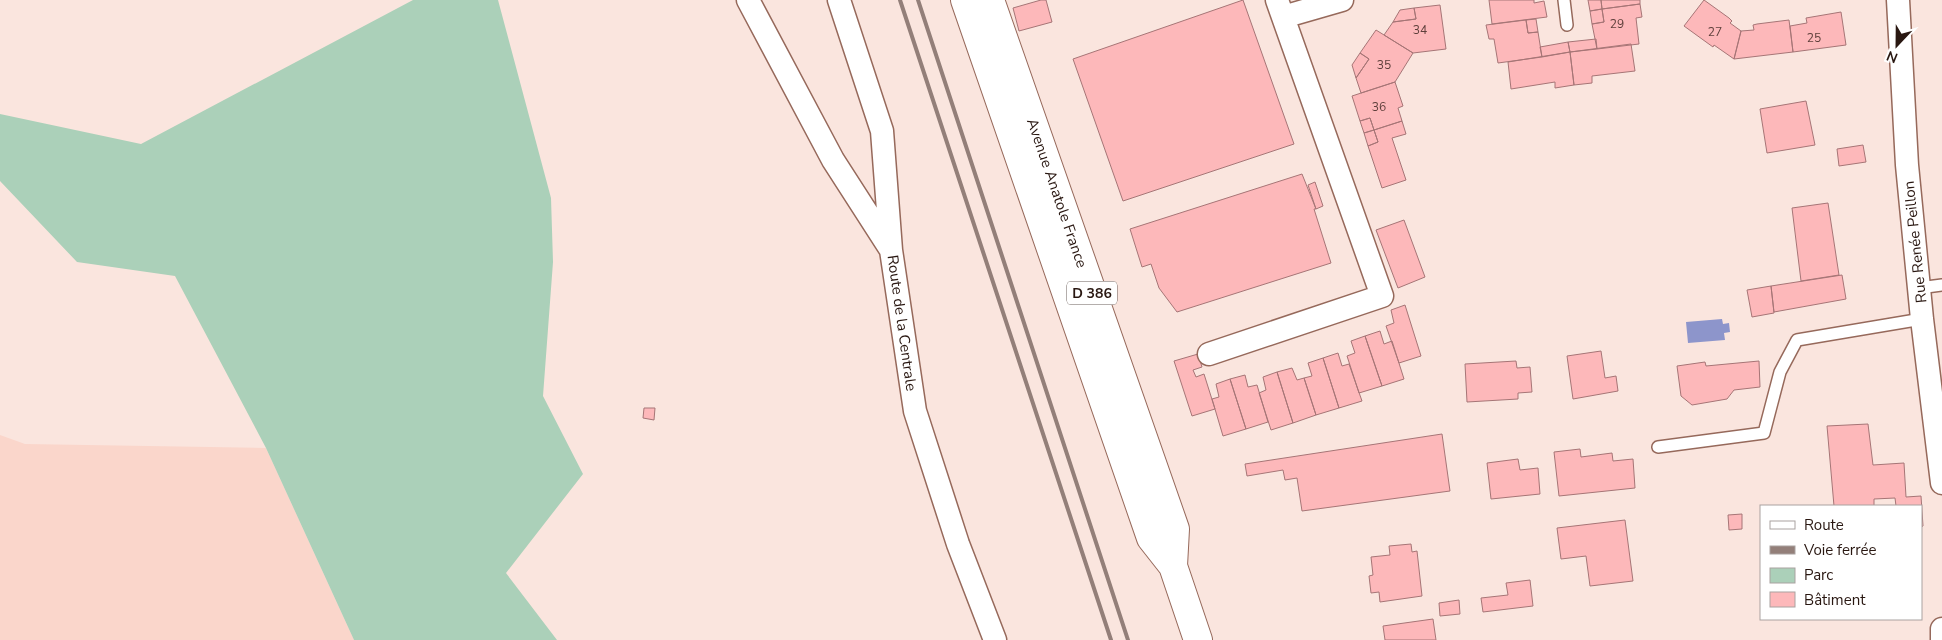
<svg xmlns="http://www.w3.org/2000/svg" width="1942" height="640" font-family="'Nunito Sans',sans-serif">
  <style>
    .built { fill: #fad6cb }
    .green { fill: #abd0b9 }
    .water { fill: #8d95cb }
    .building { fill: #fdb8ba; stroke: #a67576 }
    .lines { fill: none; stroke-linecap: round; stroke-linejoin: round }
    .service-casing { stroke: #96695b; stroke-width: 14 }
    .minor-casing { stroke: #96695b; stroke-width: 25 }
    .primary-casing { stroke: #96695b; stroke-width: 30 }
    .service { stroke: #fff; stroke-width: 11 }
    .minor { stroke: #fff; stroke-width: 22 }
    .primary { stroke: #fff; stroke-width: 28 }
    .rail { stroke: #937f79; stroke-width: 4 }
    .labels { text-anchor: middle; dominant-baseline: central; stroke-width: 4; stroke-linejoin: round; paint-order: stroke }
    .number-label { font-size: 12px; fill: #5e3f3b }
    .shield { fill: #fff; stroke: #695d58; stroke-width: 1 }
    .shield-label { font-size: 14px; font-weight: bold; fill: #291711 }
    .street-label { font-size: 15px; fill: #291711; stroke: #fff }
  </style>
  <rect width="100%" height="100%" fill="#fae5de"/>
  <!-- built -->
  <path class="built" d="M0 435 25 444 266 448 354 640H0Z"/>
  <!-- green -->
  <path class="green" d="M413 0H498L551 198 553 262 543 396 583 474 506 573 557 640H354L266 448 175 276 77 262 0 181V114L141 144Z"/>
  <!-- water -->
  <path class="water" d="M1722 319 1723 324 1729 323 1730 332 1724 333 1725 340 1688 343 1686 322Z"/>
  <!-- building -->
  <path class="building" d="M1041 0H1046L1052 22 1019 31 1013 8Z
    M1243 0 1294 144 1123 201 1073 59Z
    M1489 0H1534V3L1544 1 1547 17 1492 24Z
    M1588 0H1601L1602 9 1590 11Z
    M1601 0H1640V4L1602 9Z
    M1704 0 1729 18 1732 21 1730 23 1741 31 1734 59 1714 45 1713 47 1684 26Z
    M1640 4 1642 17 1636 18 1639 44 1597 49 1592 24 1604 22 1602 9Z
    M1440 5 1446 49 1413 53 1384 35 1393 22 1416 19 1414 8Z
    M1414 8 1416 19 1393 22 1400 10Z
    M1602 9 1604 22 1592 24 1590 11Z
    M1841 12 1846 45 1793 52 1790 26 1807 23 1806 18Z
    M1536 19 1538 32 1528 33 1526 20Z
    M1526 20 1528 33 1538 32 1542 57 1498 63 1494 39H1489L1486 25Z
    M1789 20 1793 52 1734 59 1741 31 1754 30 1753 25 1757 24Z
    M1376 30 1413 53 1395 82 1361 93 1356 78 1369 59 1360 53Z
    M1596 39 1597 49 1570 52 1568 42Z
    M1568 42 1570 52 1542 57 1540 47Z
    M1631 44 1635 71 1592 76V83L1574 85 1570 52Z
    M1570 52 1574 85 1555 88V82L1511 89 1508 62Z
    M1360 53 1369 59 1356 78 1352 65Z
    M1395 82 1403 106 1398 108 1402 121 1374 130 1370 118 1360 121 1352 96Z
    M1806 101 1815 145 1767 153 1760 109Z
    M1370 118 1374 130 1364 133 1360 121Z
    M1402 121 1406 134 1392 138 1406 180 1382 188 1368 146 1378 142 1374 130Z
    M1374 130 1378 142 1368 146 1364 133Z
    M1863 145 1866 162 1839 166 1837 149Z
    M1302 174 1316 209H1314L1331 263 1177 312 1159 288 1151 264 1142 267 1130 229Z
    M1315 182 1323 206 1316 209 1308 185Z
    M1828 203 1839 275 1801 281 1792 208Z
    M1404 220 1425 277 1398 288 1376 230Z
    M1842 275 1846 299 1774 312 1771 286Z
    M1771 286 1774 313 1752 317 1747 290Z
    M1405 305 1421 356 1399 363 1386 326 1394 323 1391 310Z
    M1380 331 1384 344 1392 341 1404 379 1382 386 1365 336Z
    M1365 336 1382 386 1359 393 1347 356 1355 353 1351 341Z
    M1601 351 1605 378 1616 376 1618 391 1573 399 1567 356Z
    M1338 353 1342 366 1349 364 1362 401 1339 408 1323 358Z
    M1198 354 1202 367 1193 370 1196 377 1204 374 1215 409 1192 416 1174 361Z
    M1323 358 1339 408 1316 415 1304 378 1312 376 1308 363Z
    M1516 361 1517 368 1530 367 1532 392 1518 393V399L1467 402 1465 364Z
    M1759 361 1760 387 1734 390 1727 399 1692 405 1681 396 1677 366 1705 362 1706 366Z
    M1292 368 1297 380 1304 378 1316 415 1293 423 1277 372Z
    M1277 372 1293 423 1271 430 1259 393 1266 390 1263 377Z
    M1245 375 1248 387 1257 385 1268 422 1246 429 1230 379Z
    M1230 379 1246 429 1223 436 1212 399 1219 397 1216 384Z
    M644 408H655L654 420 643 418Z
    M1868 424 1873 465 1904 463 1906 497 1921 496 1923 526 1921 527V506H1896L1895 498 1874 499V506H1834L1827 426Z
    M1442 434 1450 491 1302 511 1297 478 1285 480 1283 470 1247 476 1245 464Z
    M1580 449 1581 457 1612 453 1613 461 1633 459 1635 488 1559 496 1554 452Z
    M1518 459 1520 470 1538 468 1540 494 1491 499 1487 463Z
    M1742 514V529L1729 530 1728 515Z
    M1625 520 1633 581 1590 586 1586 556 1561 559 1557 528Z
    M1411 544 1412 552 1417 551 1422 596 1380 602 1379 592 1371 593 1369 576 1373 575 1371 557 1390 555 1389 546Z
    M1530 580 1533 606 1483 612 1481 598 1508 595 1506 583Z
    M1459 600 1460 614 1440 616 1439 603Z
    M1433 619 1436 640H1385L1383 626Z"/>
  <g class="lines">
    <defs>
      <path id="service" d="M1564 0 1567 25
        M1919 288 1942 285
        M1658 447 1764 433 1780 372 1797 340 1922 319"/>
      <path id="minor" d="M748 0 833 160 889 247
        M839 0 882 131 891 250 915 411 958 544 995 640
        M1277 0 1283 17 1342 0
        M1898 0 1907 165 1922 319 1942 483
        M1209 354 1382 296 1283 17
        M1942 640V629"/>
      <path id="primary" d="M965 0 1151 538 1173 566 1198 640
        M990 0 1175 529 1173 566"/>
    </defs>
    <!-- service casing -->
    <use href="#service" class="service-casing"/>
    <!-- minor casing -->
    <use href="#minor" class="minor-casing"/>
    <!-- primary casing -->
    <use href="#primary" class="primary-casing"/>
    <!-- service -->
    <use href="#service" class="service"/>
    <!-- minor -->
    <use href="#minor" class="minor"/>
    <!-- primary -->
    <use href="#primary" class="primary"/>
    <!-- rail -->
    <path class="rail" d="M900 0 1111 640
      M918 0 1128 640"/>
  </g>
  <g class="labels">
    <!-- number labels -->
    <g class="number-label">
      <text x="1617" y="24">29</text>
      <text x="1420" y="30">34</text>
      <text x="1715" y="32">27</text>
      <text x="1814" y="38">25</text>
      <text x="1384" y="65">35</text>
      <text x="1379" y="107">36</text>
    </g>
    <!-- shield labels -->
    <rect class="shield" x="1067" y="281.5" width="50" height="23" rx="4"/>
    <g class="shield-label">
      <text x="1092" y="293">D 386</text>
    </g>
    <!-- street labels -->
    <g class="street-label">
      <text transform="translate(1057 193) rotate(71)">Avenue Anatole France</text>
      <text transform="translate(1915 242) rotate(-96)">Rue Renée Peillon</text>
      <text transform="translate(902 323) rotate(82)">Route de la Centrale</text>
    </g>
  </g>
  <!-- legend -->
  <rect x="1760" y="505" width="162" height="115" fill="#ffffff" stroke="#a9a2a0"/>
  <rect x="1770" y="521" width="25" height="8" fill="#ffffff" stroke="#a9a2a0"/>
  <text x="1804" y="530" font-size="15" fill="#291711">Route</text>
  <rect x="1770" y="546" width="25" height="8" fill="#937f79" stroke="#a9a2a0"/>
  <text x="1804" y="555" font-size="15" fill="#291711">Voie ferrée</text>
  <rect x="1770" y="568" width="25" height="15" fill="#abd0b9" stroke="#a9a2a0"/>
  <text x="1804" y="580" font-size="15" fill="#291711">Parc</text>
  <rect x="1770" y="592" width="25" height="15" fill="#fdb8ba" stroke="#a9a2a0"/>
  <text x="1804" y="605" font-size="15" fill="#291711">Bâtiment</text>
  <!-- north arrow -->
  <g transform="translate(1897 45) rotate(202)" stroke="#ffffff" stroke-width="4" paint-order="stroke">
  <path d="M0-4L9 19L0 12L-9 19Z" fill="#291711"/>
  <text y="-8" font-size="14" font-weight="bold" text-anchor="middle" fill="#291711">N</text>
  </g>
</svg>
